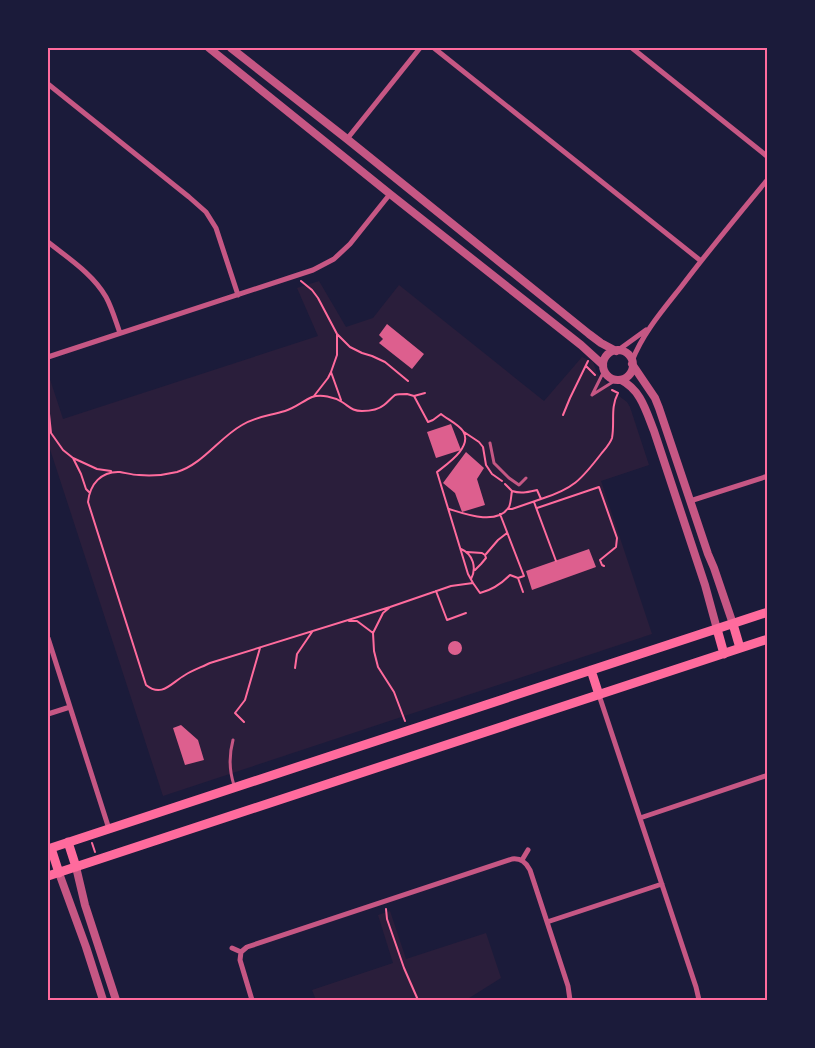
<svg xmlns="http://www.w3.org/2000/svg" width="815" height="1048" font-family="'Asap Condensed',sans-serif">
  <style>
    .green { fill: #2a1e3b }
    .building { fill: #dd5f8e }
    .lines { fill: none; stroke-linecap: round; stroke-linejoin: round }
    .path { stroke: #ff6b9d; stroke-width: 2 }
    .service { stroke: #c65784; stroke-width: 3 }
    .minor { stroke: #c65784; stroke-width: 5 }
    .tertiary { stroke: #c65784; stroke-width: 8 }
    .primary { stroke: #ff6b9d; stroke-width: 9 }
    .neatline { fill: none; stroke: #ff6b9d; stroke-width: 2 }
  </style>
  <rect width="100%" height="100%" fill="#1b1b3a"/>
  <!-- green -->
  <path class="green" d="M319 281 346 327 373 318 399 285 544 401 582 357 593 362 597 373 619 396 627 402 630 407 649 465 601 481 652 634 163 796 48 443V373L63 419 318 336 297 288Z
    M390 911 406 959 486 933 501 978 466 1000H316L312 990 393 963 378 915Z"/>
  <!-- building -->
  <path class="building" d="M387 324 424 354 412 369 379 343 383 339 379 335Z
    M451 424 461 450 436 458 427 432Z
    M466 452 484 468 477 479 485 505 462 512 455 493 443 483Z
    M589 549 596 567 532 590 526 571Z
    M448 648a7 7 0 1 1 14 0a7 7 0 1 1-14 0Z
    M181 725 198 740 204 760 185 765 173 728Z"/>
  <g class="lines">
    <!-- path -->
    <path class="path" d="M301 281 312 290 318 298 337 334
      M586 366 595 375
      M407 394 414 396 428 422 433 420 441 414C447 419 458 424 463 431 473 447 447 464 437 472L468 574 473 583 451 586 390 607 210 663C202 667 193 670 185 675 171 683 162 698 146 685L88 502C90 484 101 471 120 472 126 473 133 475 139 475 151 476 165 475 177 472 203 464 219 438 242 425 257 416 269 416 285 411 295 408 303 401 312 397 321 394 334 397 342 402 350 407 352 411 362 411 369 411 378 410 384 405 388 402 391 398 395 395 398 394 403 394 407 394Z
      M314 396 328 378 331 372
      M414 396 425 393
      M341 400 331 372 337 355V334L350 347 362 353 372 356 385 362 408 381
      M48 404 51 433 63 450 73 458 81 474 86 489 89 492
      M563 415 570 398 588 361
      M464 432 479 442 483 447 486 465 492 474 502 481
      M73 458 97 469 111 471
      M541 499C573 489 581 480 601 454 605 449 610 444 612 438 615 422 610 408 618 393L612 390
      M534 502 556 561
      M537 508 599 487 617 538 616 547 600 560 602 565 604 566
      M449 509C465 514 497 526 509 507 511 503 511 496 512 491L505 484
      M508 509H512L541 499 537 490C528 492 521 494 512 491
      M461 549C473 554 477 568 471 579
      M467 552 482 553 485 555 486 558 481 564 475 570
      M486 554 498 540 507 533
      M518 578 523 592
      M473 583 480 593C492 590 501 584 510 575L518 578 524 576 500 514
      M436 591 447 620 466 613
      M349 621H357L373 633 374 651 378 667 394 692 405 721
      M373 633 383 613 389 608
      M295 668 297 654 312 632
      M244 722 235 713 245 700 260 648
      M92 843 95 852
      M386 909 387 919 404 968 418 1000"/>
    <!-- service -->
    <path class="service" d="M592 395 616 380
      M592 395 604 371
      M490 443 494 463 509 478 519 485 526 478
      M233 740C229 755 229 770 234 785"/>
    <!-- minor -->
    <path class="minor" d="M434 48 701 261
      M632 48 768 157
      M48 84 189 197 206 212 216 228 238 295
      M347 139 420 48
      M48 242C68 258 93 274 106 297 112 308 116 322 120 333
      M617 351 646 330
      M48 357 313 270 334 259 350 244 390 194
      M632 361C643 333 662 311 681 287 709 250 738 215 768 179
      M690 501 768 476
      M48 638 109 829
      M599 695 696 987 699 1000
      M48 714 70 707
      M640 818 768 775
      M522 860 528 850
      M547 922 662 884
      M232 948 241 952
      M252 1000 240 960 241 952 247 947 512 859C521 858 526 862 530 870L568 986 570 1000"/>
    <!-- tertiary -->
    <path class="tertiary" d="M209 48 390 194 581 345 603 365
      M231 48 347 139 589 334 601 343 616 351
      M603 365a15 15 0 1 1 30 0a15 15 0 1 1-30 0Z
      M632 364 655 398 659 408 708 554 714 568 733 624
      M621 380C641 390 646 411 654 431L705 585 717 629
      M76 867 85 905 116 1000
      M59 873 86 947 103 1000"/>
    <!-- primary -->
    <path class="primary" d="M733 624 740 648
      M717 629 724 654
      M591 670 599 695
      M68 842 76 867
      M51 848 59 873
      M48 849 768 612
      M48 876 768 639"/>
  </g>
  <!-- border -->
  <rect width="815" height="1048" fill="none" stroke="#1b1b3a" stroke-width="98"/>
  <rect x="49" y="49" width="717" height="950" class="neatline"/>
</svg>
